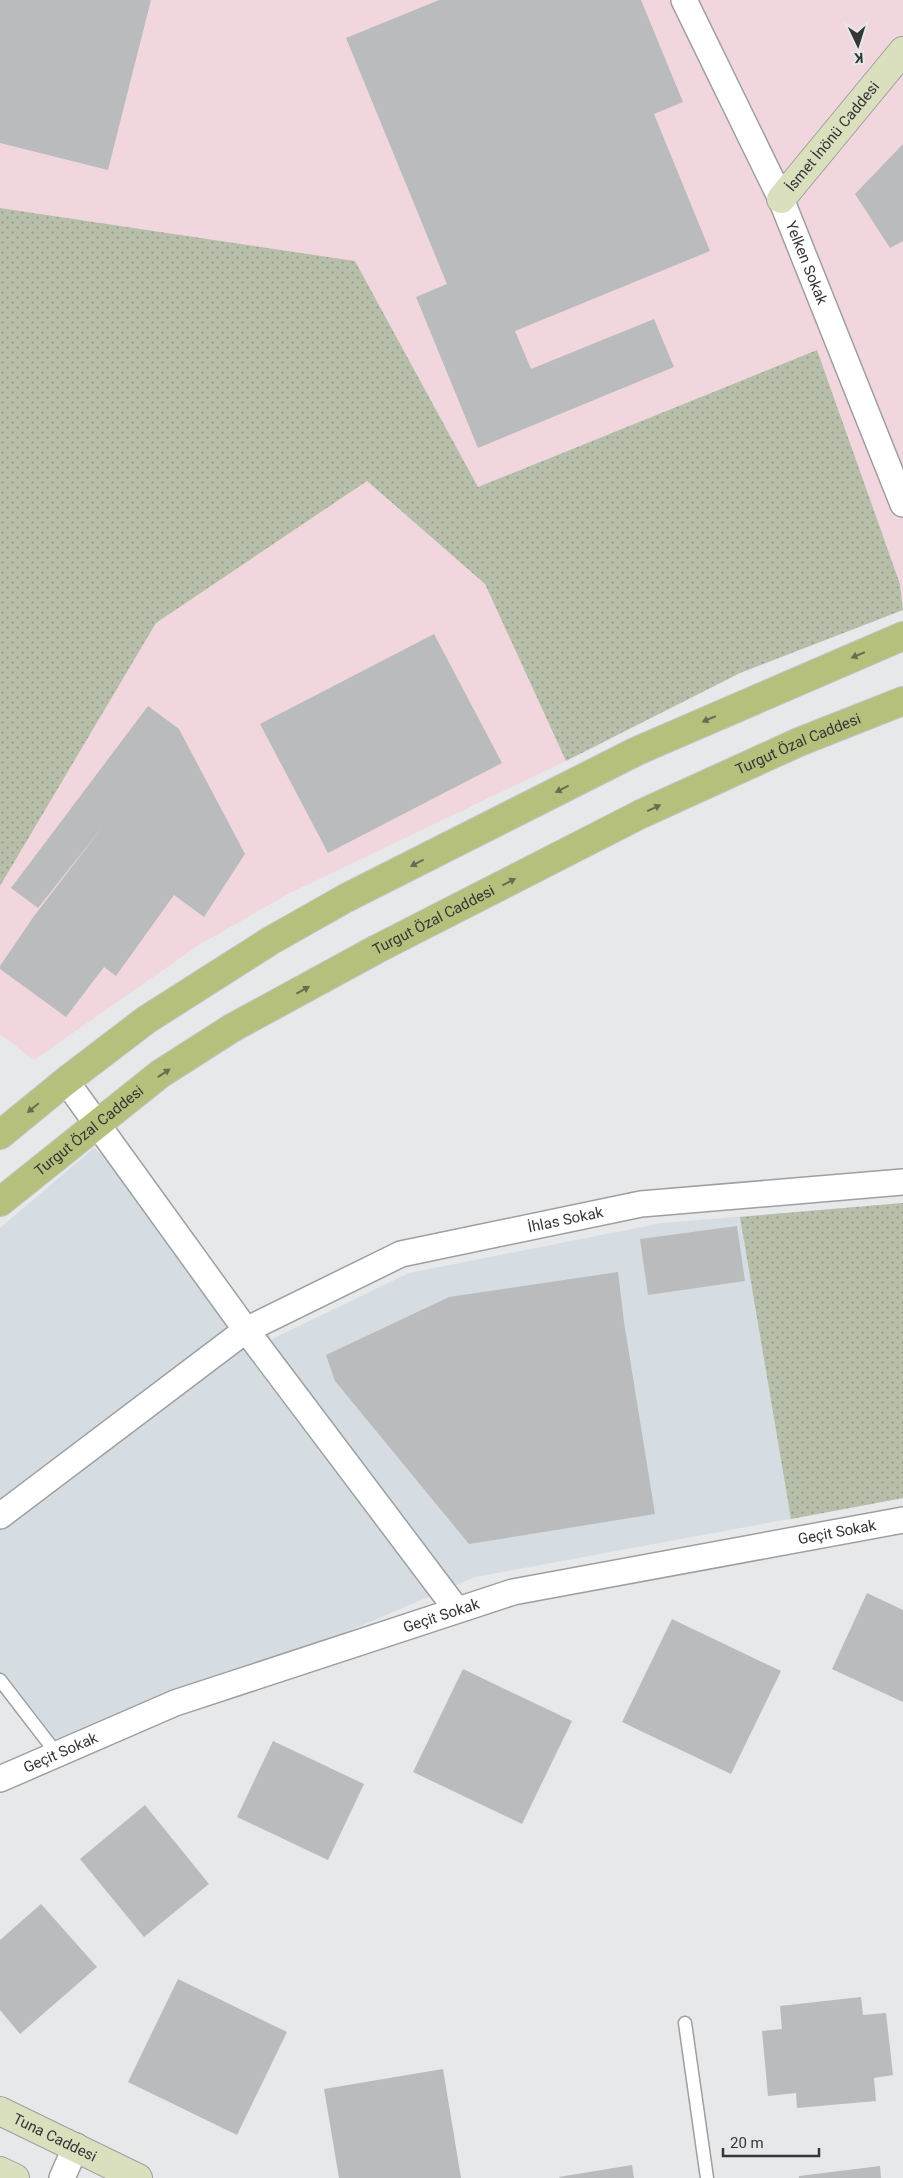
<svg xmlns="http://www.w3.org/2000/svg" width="903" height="2178" font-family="Roboto,sans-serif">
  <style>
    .built { fill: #d5dde3 }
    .industrial { fill: #f1d7dd }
    .grass { fill: url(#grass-dots) }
    .building { fill: #babbbc }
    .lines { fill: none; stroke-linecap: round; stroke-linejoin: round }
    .lane-casing { stroke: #9e9fa0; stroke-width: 15 }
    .street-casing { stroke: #9e9fa0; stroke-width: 28 }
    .secondary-casing { stroke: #9e9fa0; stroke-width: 30 }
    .primary-casing { stroke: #c2c3c3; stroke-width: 30 }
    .lane { stroke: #fff; stroke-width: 12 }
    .street { stroke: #fff; stroke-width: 25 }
    .secondary { stroke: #dae0be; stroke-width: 28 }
    .primary { stroke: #b5c07d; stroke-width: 28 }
    .oneway { fill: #686d52 }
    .labels { text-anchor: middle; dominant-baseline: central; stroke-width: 4.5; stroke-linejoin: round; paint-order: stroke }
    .street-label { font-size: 15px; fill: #353636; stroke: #e7e8e9 }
  </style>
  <defs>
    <pattern id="grass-dots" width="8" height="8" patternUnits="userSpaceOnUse" patternTransform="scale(1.25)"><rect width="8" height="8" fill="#b7bea9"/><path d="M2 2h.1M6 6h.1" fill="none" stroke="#969b8a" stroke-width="1.8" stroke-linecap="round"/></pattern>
  </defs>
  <rect width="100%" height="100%" fill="#e7e8e9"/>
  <!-- built -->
  <path class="built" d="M94 1148 170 1211 272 1339 409 1273 662 1223 903 1203V1498L475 1577 52 1758 0 1688V1228Z"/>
  <!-- industrial -->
  <path class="industrial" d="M0 0H903V604L900 584 817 350 478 487 355 261 0 208Z
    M367 481 485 584 566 761 288 894 199 945 34 1060 0 1034V886L156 623Z"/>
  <!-- grass -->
  <path class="grass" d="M0 208 355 261 478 487 817 350 900 584 903 610 740 673 566 761 485 584 367 481 156 623 0 886Z
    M903 1203V1498L791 1519 740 1217Z"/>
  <!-- building -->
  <path class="building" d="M0 0H151L108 170 0 143Z
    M439 0H641L683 102 654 114 710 251 515 331 531 369 654 319 674 367 478 448 416 297 447 284 346 38Z
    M903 144V241L890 248 855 194Z
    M434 634 502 763 328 853 260 724Z
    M148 706 179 729 245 854 204 917 174 895 116 976 104 967 66 1017 0 969V966L34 916 104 825 38 908 11 888Z
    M737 1226 745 1281 648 1295 640 1239Z
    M618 1272 624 1322 655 1514 469 1544 335 1381 326 1355 449 1297Z
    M867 1593 903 1610V1702L832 1669Z
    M672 1619 781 1671 731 1774 622 1722Z
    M463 1669 572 1721 522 1824 413 1772Z
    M273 1741 364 1784 328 1860 237 1817Z
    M145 1805 209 1884 144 1937 80 1859Z
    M41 1904 97 1967 20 2034 0 2010V1940Z
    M178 1979 287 2032 237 2135 128 2082Z
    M861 1997 863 2015 886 2013 893 2075 874 2078 876 2101 797 2108 796 2093 768 2096 762 2031 782 2029 780 2006Z
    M443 2069 461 2178H339L324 2089Z
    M632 2165 634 2178H560L559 2177Z
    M880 2166 881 2178H799V2176Z"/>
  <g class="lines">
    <defs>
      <path id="lane" d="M0 1680 57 1754
        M685 2023 707 2178"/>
      <g id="street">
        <path id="s1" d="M684 0 781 199 903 504"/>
        <path d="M66 1081 246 1330 457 1610"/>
        <path id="s2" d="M0 1516 246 1330 401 1254 641 1204 903 1182"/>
        <path id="s3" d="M0 1779 175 1703 513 1592 903 1520"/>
        <path d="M62 2178 76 2146"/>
      </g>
      <g id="secondary">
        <path id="s4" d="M781 199 903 51"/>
        <path id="s5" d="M0 2111 138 2178"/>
        <path d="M0 2171 15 2178"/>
      </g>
      <g id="primary">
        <path d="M0 1135 66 1081 146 1020 270 941 346 898 637 751 903 636"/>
        <path id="s6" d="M0 1202 160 1074 232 1028 377 949 641 814 799 742 903 701"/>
      </g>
    </defs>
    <!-- lane casing -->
    <use href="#lane" class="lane-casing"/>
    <!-- street casing -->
    <use href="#street" class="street-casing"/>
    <!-- secondary casing -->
    <use href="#secondary" class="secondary-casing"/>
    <!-- primary casing -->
    <use href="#primary" class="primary-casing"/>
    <!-- lane -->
    <use href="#lane" class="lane"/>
    <!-- street -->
    <use href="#street" class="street"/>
    <!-- secondary -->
    <use href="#secondary" class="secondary"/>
    <!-- primary -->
    <use href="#primary" class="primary"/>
  </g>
  <!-- one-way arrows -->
  <defs><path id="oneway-solid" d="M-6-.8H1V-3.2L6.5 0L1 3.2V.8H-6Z" transform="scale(1.25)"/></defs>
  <g class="oneway">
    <use href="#oneway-solid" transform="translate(858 655) rotate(157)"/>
    <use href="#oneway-solid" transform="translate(709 719) rotate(157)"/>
    <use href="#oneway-solid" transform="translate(562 789) rotate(153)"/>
    <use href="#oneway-solid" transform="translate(654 808) rotate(-25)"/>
    <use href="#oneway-solid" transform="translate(417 863) rotate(153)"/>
    <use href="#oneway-solid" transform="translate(509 882) rotate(-27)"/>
    <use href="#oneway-solid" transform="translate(303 990) rotate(-29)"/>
    <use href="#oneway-solid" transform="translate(164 1073) rotate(-34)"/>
    <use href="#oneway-solid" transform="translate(33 1108) rotate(141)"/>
  </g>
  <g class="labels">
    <!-- street labels -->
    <g class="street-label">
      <text stroke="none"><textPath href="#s4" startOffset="81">İsmet İnönü Caddesi</textPath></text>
      <text stroke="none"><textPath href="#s1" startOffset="290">Yelken Sokak</textPath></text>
      <text stroke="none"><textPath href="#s6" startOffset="924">Turgut Özal Caddesi</textPath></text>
      <text stroke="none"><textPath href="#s6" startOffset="519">Turgut Özal Caddesi</textPath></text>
      <text stroke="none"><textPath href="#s6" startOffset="114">Turgut Özal Caddesi</textPath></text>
      <text stroke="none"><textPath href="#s2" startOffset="649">İhlas Sokak</textPath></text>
      <text stroke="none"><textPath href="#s3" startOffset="876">Geçit Sokak</textPath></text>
      <text stroke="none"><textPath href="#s3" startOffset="471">Geçit Sokak</textPath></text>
      <text stroke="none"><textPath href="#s3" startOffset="66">Geçit Sokak</textPath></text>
      <text stroke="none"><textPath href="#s5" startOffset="61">Tuna Caddesi</textPath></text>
    </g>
  </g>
  <!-- north arrow -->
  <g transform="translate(858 45) rotate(176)" stroke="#e7e8e9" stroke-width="4" paint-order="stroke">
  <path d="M0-4L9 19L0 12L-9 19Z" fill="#353636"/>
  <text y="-8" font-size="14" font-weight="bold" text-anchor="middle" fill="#353636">K</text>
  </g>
  <!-- scale -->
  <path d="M723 2148v8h96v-8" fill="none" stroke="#353636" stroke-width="2.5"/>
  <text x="730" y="2148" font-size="15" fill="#353636" stroke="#e7e8e9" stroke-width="4" paint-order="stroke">20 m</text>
</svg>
